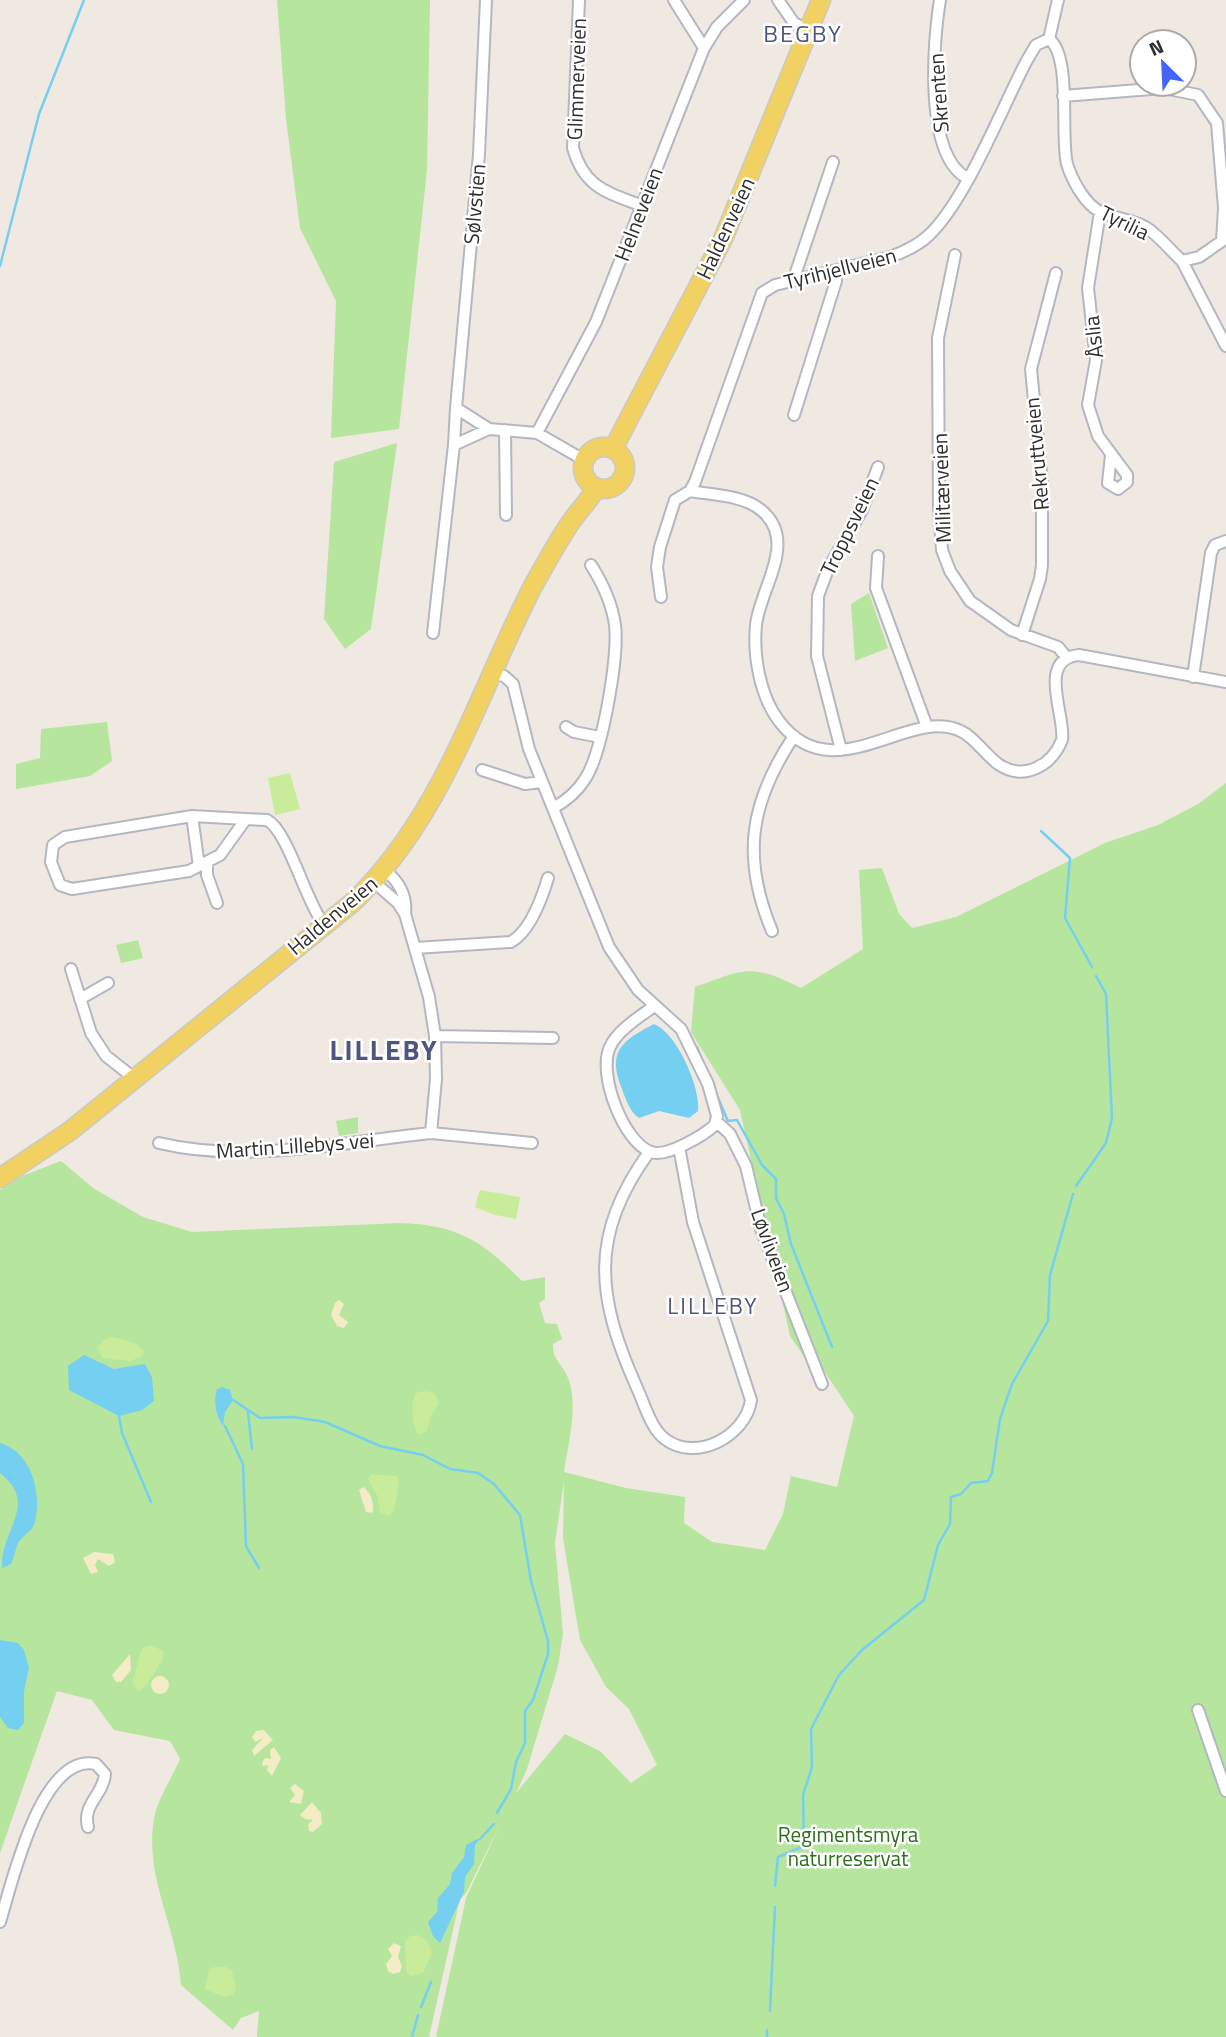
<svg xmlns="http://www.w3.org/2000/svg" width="1226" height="2037" font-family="'Titillium Web',sans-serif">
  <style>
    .green { fill: #b6e59e; fill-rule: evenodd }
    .sand { fill: #f3ecc5 }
    .pitch { fill: #c9ec9a }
    .water { fill: #75cff0 }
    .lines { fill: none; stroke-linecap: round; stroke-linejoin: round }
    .stream { stroke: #75cff0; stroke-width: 2.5 }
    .street-casing { stroke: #b4b7c1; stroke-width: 14 }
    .primary-casing { stroke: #c9c9c9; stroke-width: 21 }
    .street { stroke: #fff; stroke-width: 10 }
    .primary { stroke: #f2d163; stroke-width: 18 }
    .labels { text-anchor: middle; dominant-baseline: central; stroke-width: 5; stroke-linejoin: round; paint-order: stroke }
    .street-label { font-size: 21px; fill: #2e2e2e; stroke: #fff }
    .park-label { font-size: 21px; fill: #2c6e1b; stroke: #fff }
    .neighbourhood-label { font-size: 23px; letter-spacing: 2px; fill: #4d5680; stroke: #fff }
    .quarter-label { font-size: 24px; letter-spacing: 2px; fill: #4d5680; stroke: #fff }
    .district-label { font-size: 28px; font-weight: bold; letter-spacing: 2px; fill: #4d5680; stroke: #fff }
  </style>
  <rect width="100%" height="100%" fill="#efe9e1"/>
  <!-- green -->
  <path class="green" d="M277 0H430L427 170 399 429 331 438 336 301 300 228 286 119Z
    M397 443 371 629 345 649 324 619 334 462Z
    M869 593 888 648 855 661 851 604Z
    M107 722 112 761 90 776 16 789V764L40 758 41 729Z
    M1226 783V2037H436L466 1898 501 1823 466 1893 460 1899 429 2037H257L259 2011 241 2018 233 2030 181 1985C177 1927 144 1877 154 1819 157 1800 172 1778 180 1759L170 1741 114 1730 92 1700 57 1691 0 1853V1190L22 1176 61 1161 93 1188 143 1217 192 1232 401 1223C459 1225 483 1242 522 1281L545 1277V1299L539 1303 545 1323 557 1324 562 1339 553 1344C552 1360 563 1364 568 1378 579 1406 568 1443 564 1472L626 1488 685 1497 684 1523 712 1542 765 1550 783 1514 791 1476 837 1487 854 1416 823 1369 809 1364 790 1336 740 1110 691 1032 695 987C746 969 750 963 801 988L863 949 859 870 882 868 899 914 912 928 956 917 1105 843 1158 825 1198 804ZM564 1481 563 1538 580 1640 606 1687 629 1709 657 1765 631 1783 600 1751 565 1734 516 1793 527 1769 558 1666 563 1634 555 1543Z
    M138 940 143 958 121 963 116 945Z
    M358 1117V1133L339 1136 336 1121Z"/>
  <!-- sand -->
  <path class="sand" d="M339 1300 344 1304 339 1315 348 1322 344 1328 337 1326 331 1315 335 1303Z
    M363 1487C370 1490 376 1507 372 1513L366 1512 359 1490Z
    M94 1552 113 1554 115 1562 109 1566 98 1559 95 1565 98 1572 91 1574 83 1558Z
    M130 1654 131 1670 121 1682H116L112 1675Z
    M151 1685a9 9 0 1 1 18 0a9 9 0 1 1-18 0Z
    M264 1730 273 1740 254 1756 252 1750 263 1738 255 1742 252 1737 256 1731Z
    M274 1747 281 1758 272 1776 267 1770 268 1765 263 1766 262 1763 265 1758 271 1759 270 1750Z
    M295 1784 304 1791 301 1804 289 1802 295 1795 290 1788Z
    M312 1802 321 1813 322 1824 313 1832 309 1831 308 1824 313 1820 305 1819 300 1815Z
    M394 1943 401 1946 398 1957 402 1966 400 1972 393 1974 388 1971 386 1964 392 1956 388 1949Z"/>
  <!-- pitch -->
  <path class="pitch" d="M290 773 300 809 275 815 268 778Z
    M480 1190 520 1197 516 1219 495 1215 475 1207Z
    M113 1337 135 1343 144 1351 143 1356 130 1361 102 1358 98 1347 103 1340Z
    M425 1391 434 1393 439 1403 430 1417 427 1431 419 1435C412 1428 410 1402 416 1393Z
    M371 1474 396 1476 399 1481 394 1511 388 1516 380 1512 377 1495 368 1479Z
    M152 1645 164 1652C164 1661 146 1688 138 1691L132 1681C138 1670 137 1656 144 1647Z
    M418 1935 427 1940 432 1953 423 1973 411 1976 406 1971 405 1942 410 1936Z
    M214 1967H226L232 1971 236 1988 233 1994 224 1997 205 1989 209 1971Z"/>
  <!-- water -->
  <path class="water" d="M654 1024C676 1032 701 1087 698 1111L689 1118 659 1111 639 1118C630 1112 626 1100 622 1089 607 1052 621 1041 654 1024Z
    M84 1355 114 1369 145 1364 152 1377 154 1401 142 1410 119 1416 69 1390 68 1366Z
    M222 1387 230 1390 233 1400 225 1412 223 1426C216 1416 213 1401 217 1389Z
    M0 1443C31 1452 42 1491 35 1522 33 1531 23 1535 18 1543 15 1550 14 1558 11 1564L2 1568C0 1530 40 1504 0 1473Z
    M0 1640 18 1643 24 1650 29 1668 24 1691V1723L18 1730 8 1728 0 1717Z
    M477 1839H480L475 1845 474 1864 465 1877 464 1892 440 1943 433 1936 428 1922 437 1912 438 1898 450 1884 452 1873 464 1857 466 1845Z"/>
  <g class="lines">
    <!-- stream -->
    <path class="stream" d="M0 266 39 114 84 0
      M1041 831 1070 858 1065 918 1092 967
      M697 1047 700 1056
      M715 1091 728 1121 737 1120 762 1165 776 1179V1198L784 1214 791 1244 832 1347
      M1076 1186 1106 1143 1112 1118 1106 994 1096 976
      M233 1400 260 1418 294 1417 325 1422 380 1446 423 1455 450 1469 478 1473 494 1484 520 1515 531 1581 548 1641V1654L533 1700 525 1711V1743L516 1762 511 1789 497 1813
      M248 1412 252 1449
      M119 1416 122 1433 151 1502
      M225 1426 243 1464 246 1546 259 1568
      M480 1839 494 1824
      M775 1886 778 1857 804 1846 803 1795 812 1767 811 1729 839 1675 862 1650 924 1600 938 1545 950 1524 951 1497 961 1494 971 1483 988 1481 992 1473 1000 1419 1012 1384 1048 1321 1050 1275 1073 1194
      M421 2007 431 1982
      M770 2011 775 1907
      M412 2037 418 2015
      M767 2037V2030"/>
    <defs>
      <path id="street" d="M579 0 573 148C584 187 606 192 640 205
        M674 0 704 48
        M778 0 794 23 808 30
        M940 0C933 42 924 155 967 178
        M1049 39C1072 56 1060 135 1067 164 1072 180 1085 205 1101 212 1115 219 1132 219 1147 228 1159 236 1171 251 1182 261L1199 257 1222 241 1224 208 1217 123 1198 95 1164 88 1063 96
        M1049 39 1058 0
        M1100 212 1088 288 1096 360 1088 405 1098 436 1127 475V482L1118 489 1108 483 1111 455
        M955 255 938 338 939 511 942 550 950 571 970 601 1011 630 1058 647 1067 658
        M1182 261 1226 346
        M793 281 833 162
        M456 408 479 154 486 0
        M794 415 836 281 835 271
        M489 429 454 445 456 408 489 429 537 433 584 460
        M505 430 506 515
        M537 433 596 322 704 48 717 27 744 0
        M690 491C712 495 743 495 761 510 799 541 760 588 756 625 753 656 760 696 779 721 837 798 920 693 971 738 980 746 988 756 998 764 1024 782 1052 765 1062 740 1066 716 1036 659 1079 655L1226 682
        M878 556 876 588 927 727
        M661 597 657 567 660 547 675 500 690 491 695 482 762 293 775 285 890 257C904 252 917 246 928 236 965 202 1001 110 1026 62L1036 45 1049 39
        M433 633 454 445
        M1022 635 1040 579 1042 565V482L1031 369 1056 273
        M495 674 504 676 513 684 529 749 609 947 638 990 681 1029 708 1084 717 1116 715 1125C704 1135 666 1158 651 1152 624 1143 597 1074 610 1047 617 1031 639 1017 653 1007
        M1193 677 1211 553 1215 545 1226 541
        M566 727 574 732 600 737
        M841 750 817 656 818 596 828 569 862 510 878 467
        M482 770 525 784 542 782
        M553 808C566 801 577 792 585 779 602 754 619 656 615 625 612 603 603 584 591 565
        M192 816 199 866
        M246 819 192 816 65 837 53 845 51 862 60 885 72 889 189 871 220 855 246 819 267 820C288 831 305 900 324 925
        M207 862V875L217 903
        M385 870C399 882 407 895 405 914
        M374 882 398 903 405 914 429 997 435 1036 436 1079 431 1133 532 1143
        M772 931C741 857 750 802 794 736
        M415 948 511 942C530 931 542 898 548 878
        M71 969 91 1033 106 1056 134 1078
        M80 999 108 983
        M435 1036 553 1038
        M717 1122 730 1134 746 1166 761 1229 822 1384
        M159 1143C246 1164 343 1142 431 1133
        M649 1152C589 1236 596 1296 637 1388 644 1403 651 1429 665 1439 696 1463 746 1436 751 1400L693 1222 679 1147
        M1198 1710 1226 1791
        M0 1922C12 1883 41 1752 96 1764L105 1774C103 1796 82 1804 88 1827"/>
      <path id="primary" d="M583 468a21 21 0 1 1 42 0a21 21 0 1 1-42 0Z
        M613 449 723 239 821 0
        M0 1178 70 1131 352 903C443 817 477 695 533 586 545 565 557 542 571 522 579 510 589 501 596 488"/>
    </defs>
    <!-- street casing -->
    <use href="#street" class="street-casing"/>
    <!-- primary casing -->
    <use href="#primary" class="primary-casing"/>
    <!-- street -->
    <use href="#street" class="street"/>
    <!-- primary -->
    <use href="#primary" class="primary"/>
  </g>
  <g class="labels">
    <!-- street labels -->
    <g class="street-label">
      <text transform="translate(576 79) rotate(-88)">Glimmerveien</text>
      <text transform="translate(938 93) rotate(-94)">Skrenten</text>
      <text transform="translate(474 204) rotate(-85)">Sølvstien</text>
      <text transform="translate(638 214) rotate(-69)">Helneveien</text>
      <text transform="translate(1125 222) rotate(26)">Tyrilia</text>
      <text transform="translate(725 228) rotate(-65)">Haldenveien</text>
      <text transform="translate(840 268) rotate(-14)">Tyrihjellveien</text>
      <text transform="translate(1093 337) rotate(-96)">Åslia</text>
      <text transform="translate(1036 454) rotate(-95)">Rekruttveien</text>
      <text transform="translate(941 488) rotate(-92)">Militærveien</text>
      <text transform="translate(849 526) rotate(-64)">Troppsveien</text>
      <text transform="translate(332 915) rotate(-40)">Haldenveien</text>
      <text transform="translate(295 1145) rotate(-4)">Martin Lillebys vei</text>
      <text transform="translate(773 1250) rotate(70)">Løvliveien</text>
    </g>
    <!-- park labels -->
    <g class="park-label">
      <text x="848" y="1834">Regimentsmyra<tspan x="848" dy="24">naturreservat</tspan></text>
    </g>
    <!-- neighbourhood labels -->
    <g class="neighbourhood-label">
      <text x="713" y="1305">LILLEBY</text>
    </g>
    <!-- quarter labels -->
    <g class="quarter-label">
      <text x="803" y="33">BEGBY</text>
    </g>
    <!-- district labels -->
    <g class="district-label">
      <text x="384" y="1049">LILLEBY</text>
    </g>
  </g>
  <!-- north arrow -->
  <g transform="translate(1163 63) rotate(336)"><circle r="33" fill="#ffffff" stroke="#ababab" stroke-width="2"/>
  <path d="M0-5L12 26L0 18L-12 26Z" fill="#4264fb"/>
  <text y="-10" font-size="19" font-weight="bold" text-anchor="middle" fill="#2e2e2e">N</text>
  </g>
</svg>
